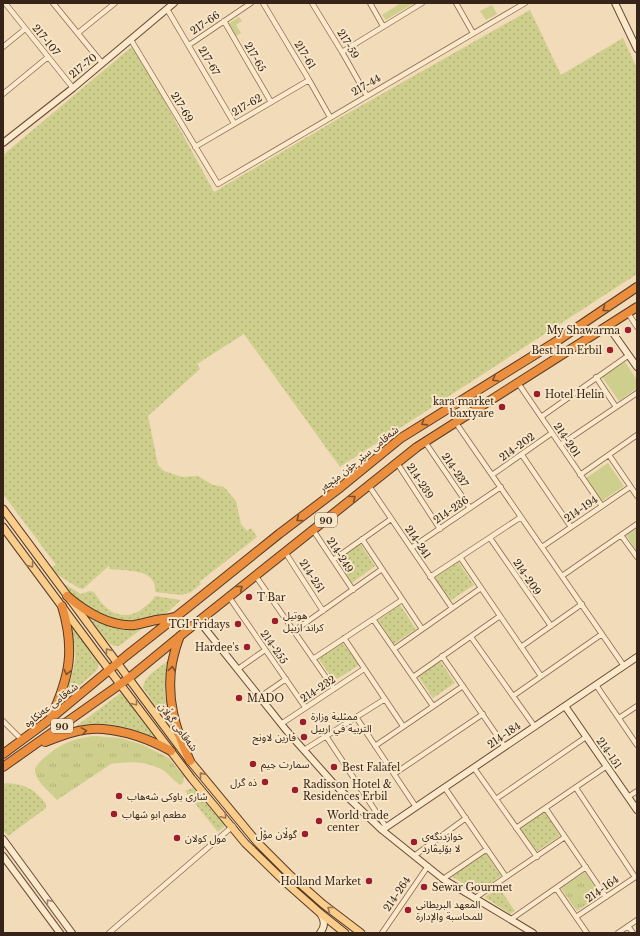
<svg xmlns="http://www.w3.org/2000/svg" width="640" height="936" font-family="'Libre Baskerville','Noto Sans Arabic',serif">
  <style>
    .grass { fill: url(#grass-dots) }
    .park { fill: url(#park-tufts) }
    .garden { fill: #cecf8c }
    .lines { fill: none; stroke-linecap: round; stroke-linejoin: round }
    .street-casing { stroke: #896a52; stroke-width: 6 }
    .secondary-casing { stroke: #6a4b36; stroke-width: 8 }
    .primary-casing { stroke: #553928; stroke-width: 9 }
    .highway-casing { stroke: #553928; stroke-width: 10 }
    .street { stroke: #fce9cc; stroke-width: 4.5 }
    .secondary { stroke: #fce9cc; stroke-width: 6 }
    .primary { stroke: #facd8b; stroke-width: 7 }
    .highway { stroke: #eb8f3f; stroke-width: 8 }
    .oneway { stroke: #7e4f28 }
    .oneway2 { stroke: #987852 }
    .oneway3 { stroke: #998672 }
    .poi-dot { fill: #9c1e2b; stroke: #f8e6c9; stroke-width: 1.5 }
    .labels { text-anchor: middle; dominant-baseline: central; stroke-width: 4; stroke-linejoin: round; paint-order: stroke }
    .shield { fill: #f8e6c9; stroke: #705e4e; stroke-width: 1 }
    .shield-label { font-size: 9px; font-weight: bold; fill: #362419 }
    .street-label { font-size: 10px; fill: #362419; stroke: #f8e6c9 }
    .poi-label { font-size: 10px; fill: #362419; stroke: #f8e6c9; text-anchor: start }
  </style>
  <defs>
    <pattern id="grass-dots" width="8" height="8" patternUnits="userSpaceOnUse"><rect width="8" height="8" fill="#cecf8c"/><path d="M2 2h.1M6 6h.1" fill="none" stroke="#b2b278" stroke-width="1.8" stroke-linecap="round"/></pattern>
    <pattern id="park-tufts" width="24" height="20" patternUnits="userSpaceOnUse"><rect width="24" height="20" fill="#cecf8c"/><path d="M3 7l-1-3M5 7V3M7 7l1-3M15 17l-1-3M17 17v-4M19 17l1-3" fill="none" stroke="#b2b278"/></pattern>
  </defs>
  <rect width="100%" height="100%" fill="#f1dbb9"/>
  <!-- grass -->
  <path class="grass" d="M530 10 561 75 623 38 637 68V274L340 467 244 334 197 364 200 369 148 416 158 465 164 471 182 477 198 476 213 485 224 487 236 501 241 524 247 531 251 528 257 537 199 582 201 584 191 592 182 595 155 592C158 568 125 571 109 569L110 565 83 589 79 588 56 574 52 567 56 565 3 494V155L134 45 214 192 336 120Z
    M360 543 375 566 352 583 336 559Z
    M457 560 474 585 450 601 434 577Z
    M61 582 81 594 90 591 94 592C98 598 102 605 108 609 118 617 132 617 142 609 147 605 152 602 155 596L181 600 162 617 133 622 113 621 73 600Z
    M400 605 416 629 394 644 378 620Z
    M91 620 117 629 143 628 119 646C107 648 97 628 91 620Z
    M70 621 97 658C99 664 99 668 95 672L63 700C68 687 73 674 75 660 76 647 73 634 70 621Z
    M342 642 359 665 334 681 318 658Z
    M168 661C164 680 163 699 169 717 171 723 174 729 175 735L143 688C144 676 159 668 168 661Z
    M440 661 455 683 433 698 418 676Z
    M122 692 158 738C137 730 115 722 92 724 85 725 78 728 71 730Z
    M8 783C27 785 34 789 46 804V808L8 836 3 830V784Z
    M193 788 225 826 218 832 185 791Z
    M545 812 560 836 537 851 520 828Z
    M485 852 501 876 477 892 451 876Z
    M499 888 515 911 510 914 485 897Z"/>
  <!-- park -->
  <path class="park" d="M95 736 120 738 141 744 169 758 184 777 183 783 180 785C173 780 168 773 161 769 146 761 127 761 111 764L57 800C50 792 35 781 35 770 34 764 56 748 62 745 71 740 84 737 95 736Z
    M585 872 600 895 577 911 561 888Z"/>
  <!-- garden -->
  <path class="garden" d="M401 3H414L386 20 382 15Z
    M492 5 497 14 486 20 480 11Z
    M239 17 242 21 236 25 241 33 236 36 228 24Z
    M625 362 637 380V388L619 401 602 377Z
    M608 463 624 486 602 501 586 478Z
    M637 528V552L626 535Z"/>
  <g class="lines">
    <defs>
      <path id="street" d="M5 3 73 88
        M53 3 102 63
        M263 3 309 80 330 117
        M312 3 342 52 367 96
        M370 3 383 26
        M456 3 473 33
        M167 9 234 123
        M224 21 271 102
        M78 33 115 3
        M131 40 218 184 525 3
        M189 45 251 3
        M3 47 25 29
        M342 52 422 3
        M3 94 48 57
        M195 147 309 80
        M628 313 637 327
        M596 377 616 407
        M518 383 602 506
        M541 417 629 355
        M456 423 624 666
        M425 442 470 508
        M560 445 637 393
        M522 455 571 527
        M609 455 637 496
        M397 463 440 529
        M492 475 552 433
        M580 475 637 435
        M369 486 452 608
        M313 530 353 590
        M621 535 637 557
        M490 538 551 626
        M362 539 422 629
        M542 547 630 487
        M411 548 501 487
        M285 552 323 611
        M460 557 541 676
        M333 560 391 519
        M255 575 334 689
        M562 576 637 524
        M430 577 521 517
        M229 597 305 707
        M373 619 433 706
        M294 631 382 569
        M471 637 535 727
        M344 638 403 726
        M521 647 582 604
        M394 649 481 588
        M442 656 505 747
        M313 659 402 600
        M238 669 265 650
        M413 677 500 616
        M596 685 637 745
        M513 696 602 634
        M260 697 286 679
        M356 717 416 807
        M619 718 637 706
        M3 721 22 740
        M281 724 364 669
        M326 736 386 827
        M375 746 463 686
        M304 750 385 699
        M474 768 537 857
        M394 774 483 714
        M445 788 506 877
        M576 788 635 877
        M628 797 637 791
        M496 799 586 737
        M546 809 606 897
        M516 828 607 766
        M414 856 466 818
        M443 879 487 849
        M556 888 587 933
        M475 898 565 837
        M576 917 637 876
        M510 920 586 867
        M628 926 633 933
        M109 933 233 826
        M382 933 428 866
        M618 933 637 920"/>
      <path id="secondary" d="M615 3 637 49
        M3 143 73 88 174 3
        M608 326 637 367
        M199 621 286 730 334 784 382 830 443 879 533 933
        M565 706 637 810
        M382 830 637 657
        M3 839 72 933
        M3 856 60 933
        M320 933C325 927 325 921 321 915"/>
      <path id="primary" d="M3 509 190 761 257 842 289 874 323 904 361 933
        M3 527 98 655 192 779 245 843 285 882 320 913 345 933"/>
      <path id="highway" d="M67 596C86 612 109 627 134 625 141 624 146 622 152 621 159 619 167 619 174 617
        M180 636C176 645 174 654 172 663 166 698 175 729 190 761
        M51 717C70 676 75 649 62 606
        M45 742C63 735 84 727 103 729 126 731 151 740 171 751
        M3 754 49 720 126 656 187 608 279 534 341 487 401 438 557 341 637 287
        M3 767 129 678 185 632 417 447 637 307"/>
    </defs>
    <!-- street casing -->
    <use href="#street" class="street-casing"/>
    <!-- secondary casing -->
    <use href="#secondary" class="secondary-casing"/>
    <!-- primary casing -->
    <use href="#primary" class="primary-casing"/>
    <!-- highway casing -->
    <use href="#highway" class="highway-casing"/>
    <!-- street -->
    <use href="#street" class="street"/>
    <!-- secondary -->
    <use href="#secondary" class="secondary"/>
    <!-- primary -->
    <use href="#primary" class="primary"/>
    <!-- highway -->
    <use href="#highway" class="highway"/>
  </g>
  <!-- one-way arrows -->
  <defs><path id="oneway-chevron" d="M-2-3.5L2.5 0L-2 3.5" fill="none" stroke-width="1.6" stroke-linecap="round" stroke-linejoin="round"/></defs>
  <g class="oneway">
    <use href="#oneway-chevron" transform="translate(605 309) rotate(146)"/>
    <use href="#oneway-chevron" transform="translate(495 379) rotate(149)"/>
    <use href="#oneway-chevron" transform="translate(424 423) rotate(148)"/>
    <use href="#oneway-chevron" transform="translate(353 498) rotate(-38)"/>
    <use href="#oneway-chevron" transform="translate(299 519) rotate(143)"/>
    <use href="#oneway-chevron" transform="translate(240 588) rotate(-39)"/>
    <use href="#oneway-chevron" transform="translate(172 669) rotate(-82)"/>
    <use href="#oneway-chevron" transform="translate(67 672) rotate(103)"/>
    <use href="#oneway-chevron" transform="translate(84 731) rotate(-9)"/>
  </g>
  <g class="oneway2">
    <use href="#oneway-chevron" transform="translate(31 565) rotate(54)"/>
    <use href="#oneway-chevron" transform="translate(108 651) rotate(-127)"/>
    <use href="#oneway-chevron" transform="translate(135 703) rotate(53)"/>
    <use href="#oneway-chevron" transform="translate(202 775) rotate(-129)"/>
    <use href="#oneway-chevron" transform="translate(224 816) rotate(50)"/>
    <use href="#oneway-chevron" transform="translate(330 909) rotate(-142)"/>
  </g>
  <use class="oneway3" href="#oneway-chevron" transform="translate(49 902) rotate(-126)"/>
  <!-- markers -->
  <g class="poi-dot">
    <circle cx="628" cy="330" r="4"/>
    <circle cx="610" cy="350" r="4"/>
    <circle cx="537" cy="394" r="4"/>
    <circle cx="502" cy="407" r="4"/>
    <circle cx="249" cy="597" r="4"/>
    <circle cx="275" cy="621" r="4"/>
    <circle cx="238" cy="624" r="4"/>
    <circle cx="247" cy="647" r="4"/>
    <circle cx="239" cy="698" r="4"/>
    <circle cx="303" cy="722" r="4"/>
    <circle cx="304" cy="737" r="4"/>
    <circle cx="253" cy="764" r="4"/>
    <circle cx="334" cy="767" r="4"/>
    <circle cx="265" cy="782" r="4"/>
    <circle cx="295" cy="790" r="4"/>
    <circle cx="119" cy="796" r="4"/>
    <circle cx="114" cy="814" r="4"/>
    <circle cx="319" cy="821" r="4"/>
    <circle cx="305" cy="834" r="4"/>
    <circle cx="177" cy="838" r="4"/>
    <circle cx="414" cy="842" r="4"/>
    <circle cx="369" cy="881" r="4"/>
    <circle cx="424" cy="887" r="4"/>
    <circle cx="408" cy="910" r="4"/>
  </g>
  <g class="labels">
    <!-- shield labels -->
    <g class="shield">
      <rect x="315" y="513" width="22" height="14" rx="3"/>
      <rect x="51" y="719" width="22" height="14" rx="3"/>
    </g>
    <g class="shield-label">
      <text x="326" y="520">90</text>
      <text x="62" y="726">90</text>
    </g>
    <!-- street labels -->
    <g class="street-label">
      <text transform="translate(205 23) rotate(-34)">217-66</text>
      <text transform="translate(46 40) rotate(51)">217-107</text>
      <text transform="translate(348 44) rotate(59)">217-59</text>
      <text transform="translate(305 55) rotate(59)">217-61</text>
      <text transform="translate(255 57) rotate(60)">217-65</text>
      <text transform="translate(209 61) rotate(60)">217-67</text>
      <text transform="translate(83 66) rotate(-39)">217-70</text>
      <text transform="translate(366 85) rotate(-30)">217-44</text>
      <text transform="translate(247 105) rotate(-30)">217-62</text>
      <text transform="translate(182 107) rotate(59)">217-69</text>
      <text transform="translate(567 440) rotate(56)">214-201</text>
      <text transform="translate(517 447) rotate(-35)">214-202</text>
      <text transform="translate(359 459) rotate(-39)">شەقامی سێر جۆن مێجەر</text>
      <text transform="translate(455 470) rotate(56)">214-237</text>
      <text transform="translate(420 481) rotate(57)">214-239</text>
      <text transform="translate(581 509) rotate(-34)">214-194</text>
      <text transform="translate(451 510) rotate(-34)">214-236</text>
      <text transform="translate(418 542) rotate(56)">214-241</text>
      <text transform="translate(340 555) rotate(57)">214-249</text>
      <text transform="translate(312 576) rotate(57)">214-251</text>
      <text transform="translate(527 577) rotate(56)">214-209</text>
      <text transform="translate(274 647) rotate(55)">214-255</text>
      <text transform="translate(318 689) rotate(-33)">214-232</text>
      <text transform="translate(51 705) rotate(-38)">شەقامی عەنکاوە</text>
      <text transform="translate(178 727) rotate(53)">شەقامی گوڵان</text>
      <text transform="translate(504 735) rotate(-34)">214-184</text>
      <text transform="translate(609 753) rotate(55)">214-151</text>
      <text transform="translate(602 889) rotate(-35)">214-164</text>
      <text transform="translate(397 894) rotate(-56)">214-264</text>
    </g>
    <!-- poi labels -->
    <g class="poi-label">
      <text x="620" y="330" text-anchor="end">My Shawarma</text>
      <text x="602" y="350" text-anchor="end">Best Inn Erbil</text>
      <text x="545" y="394">Hotel Helin</text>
      <text x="494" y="401" text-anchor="end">kara market<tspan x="494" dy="12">baxtyare</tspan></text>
      <text x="257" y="597">T Bar</text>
      <text x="283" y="615">هوتيل<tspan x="283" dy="12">كراند اربيل</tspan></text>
      <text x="230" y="624" text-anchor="end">TGI Fridays</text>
      <text x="239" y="647" text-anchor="end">Hardee's</text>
      <text x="247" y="698">MADO</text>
      <text x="311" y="716">ممثلية وزارة<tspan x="311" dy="12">التربية في اربيل</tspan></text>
      <text x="296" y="737" text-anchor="end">فارین لاونج</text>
      <text x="261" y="764">سمارت جیم</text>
      <text x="342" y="767">Best Falafel</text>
      <text x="257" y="782" text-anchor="end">ذه گرل</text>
      <text x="303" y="784">Radisson Hotel &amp;<tspan x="303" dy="12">Residences Erbil</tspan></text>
      <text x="127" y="796">شاری باوکی شەھاب</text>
      <text x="122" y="814">مطعم ابو شهاب</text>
      <text x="327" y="815">World trade<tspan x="327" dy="12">center</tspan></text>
      <text x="297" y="834" text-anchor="end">گوڵان مۆڵ</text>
      <text x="422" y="836">خواردنگەی<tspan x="422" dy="12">لا بۆلیڤارد</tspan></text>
      <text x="185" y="838">مول كولان</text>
      <text x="361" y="881" text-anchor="end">Holland Market</text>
      <text x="432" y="887">Sewar Gourmet</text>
      <text x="416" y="904">المعهد البريطاني<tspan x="416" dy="12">للمحاسبة والإدارة</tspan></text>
    </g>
  </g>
  <!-- border -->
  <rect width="640" height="936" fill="none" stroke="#362419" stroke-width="8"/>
</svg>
